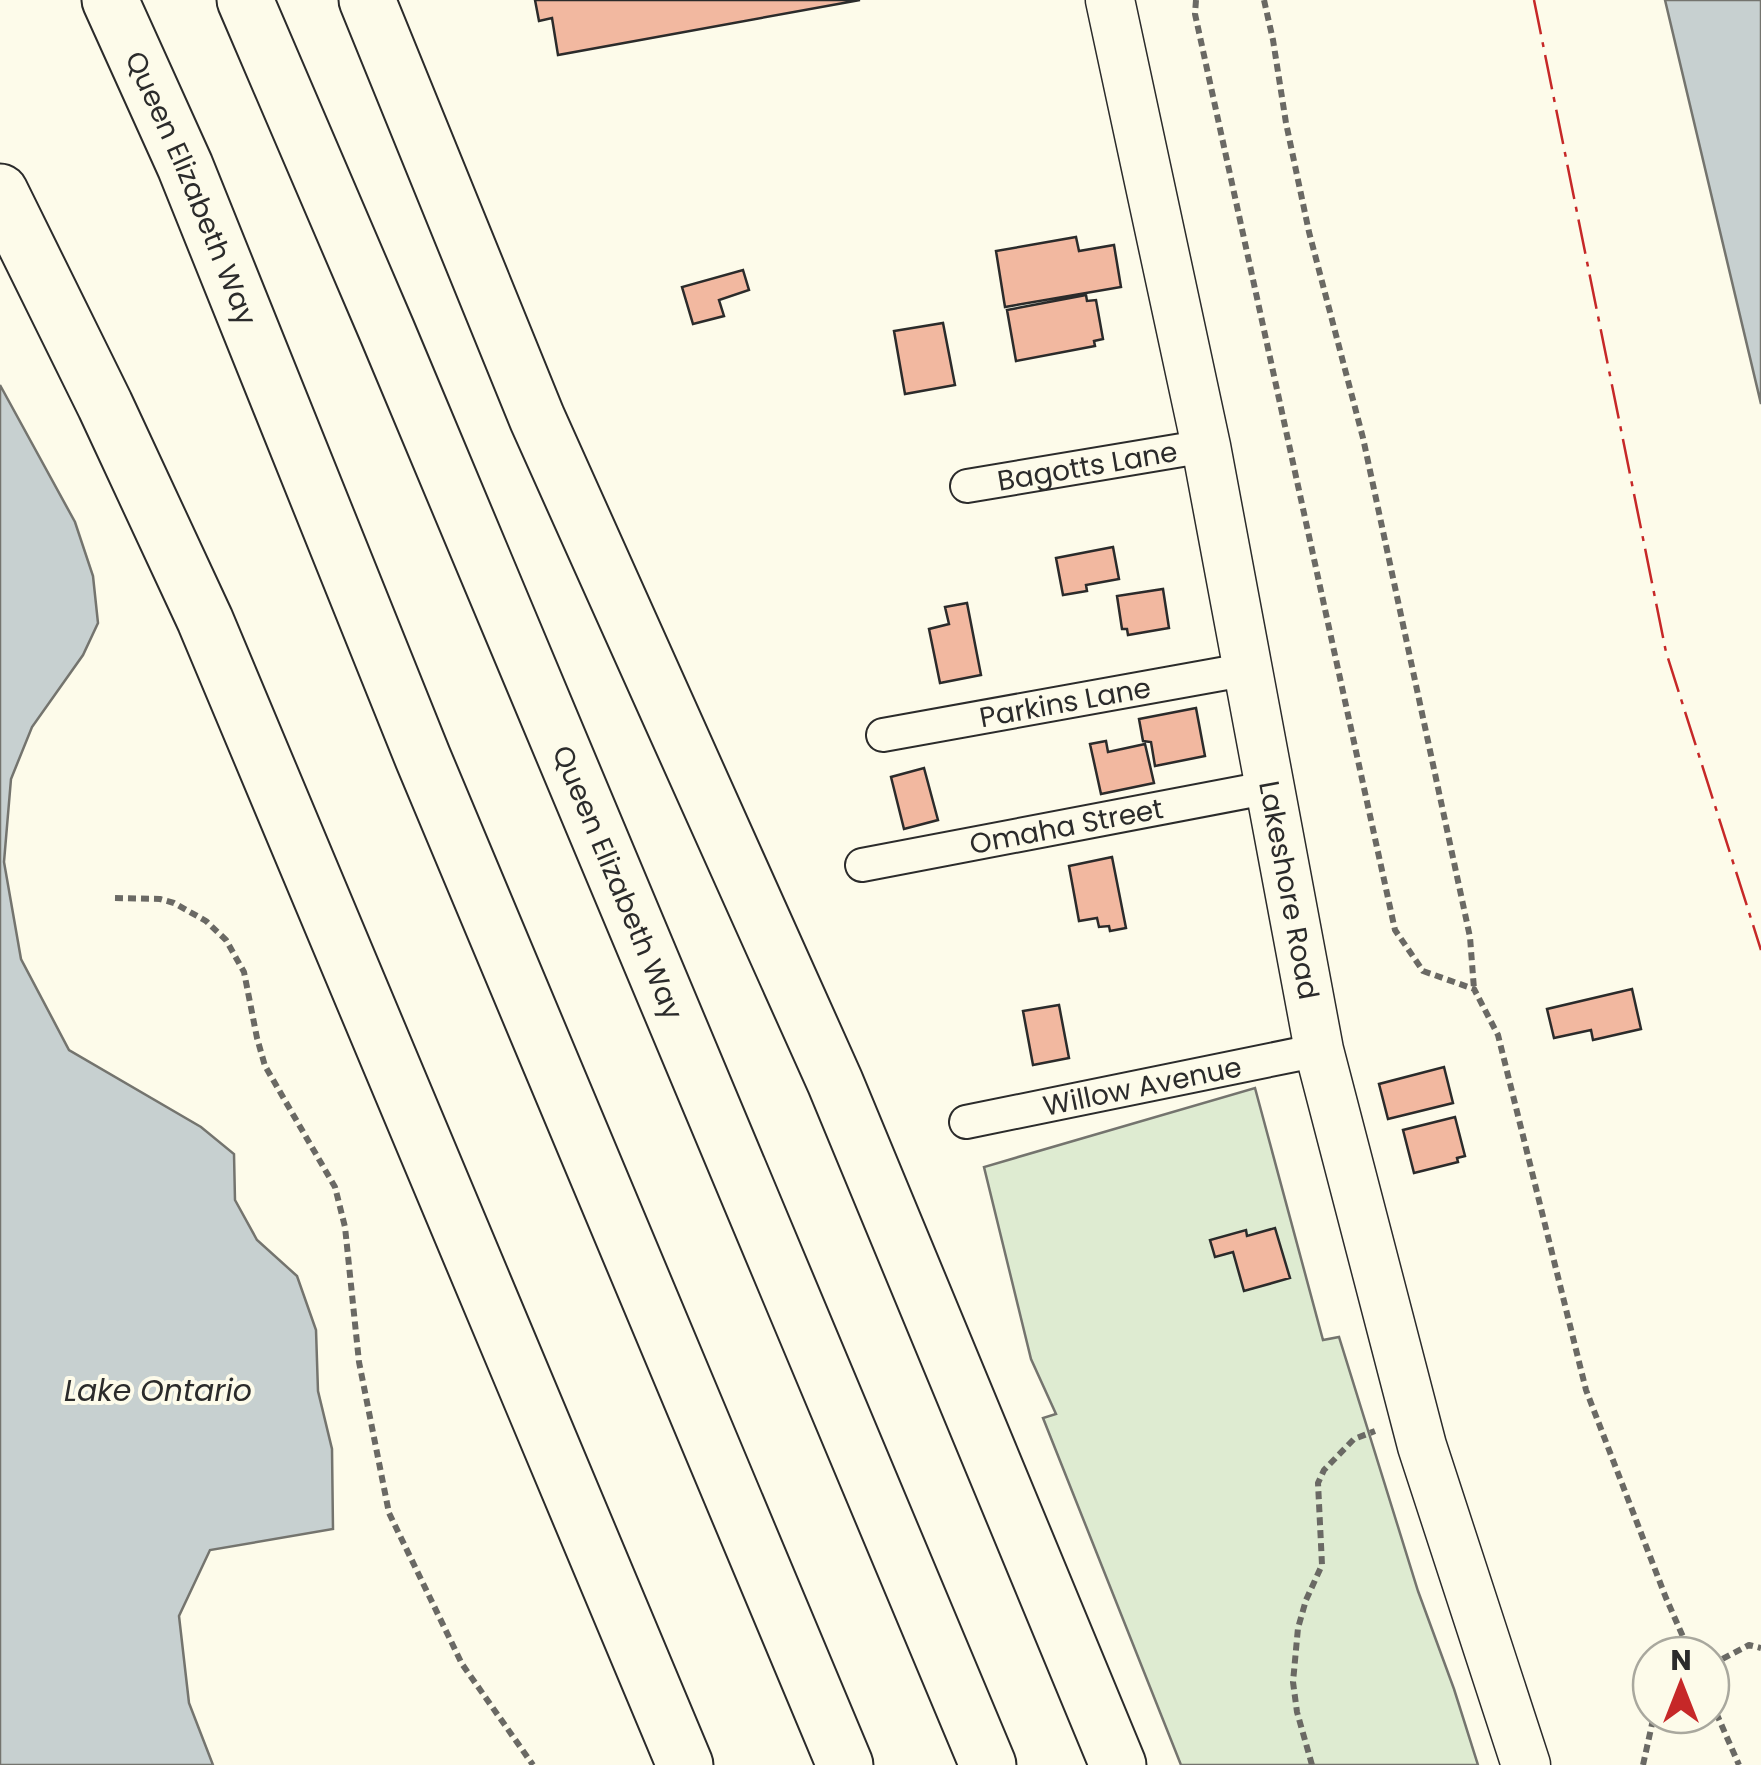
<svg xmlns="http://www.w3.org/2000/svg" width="1761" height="1765" font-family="Poppins,sans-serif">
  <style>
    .green { fill: #deebd1; stroke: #74746e; stroke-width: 2.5 }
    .water { fill: #c7d0d0; stroke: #74746e; stroke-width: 2.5 }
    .building { fill: #f2b8a0; stroke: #2b2b2b; stroke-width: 2.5 }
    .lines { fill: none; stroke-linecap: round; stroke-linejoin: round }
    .street-casing { stroke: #2b2b2b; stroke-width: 36 }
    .secondary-casing { stroke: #2b2b2b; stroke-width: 51 }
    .highway-casing { stroke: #2b2b2b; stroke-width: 59 }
    .path { stroke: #6a6964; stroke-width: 6; stroke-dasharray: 8 5; stroke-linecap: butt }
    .street { stroke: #fdfbea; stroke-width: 32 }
    .secondary { stroke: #fdfbea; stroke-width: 48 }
    .highway { stroke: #fdfbea; stroke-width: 55 }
    .power { stroke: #c62828; stroke-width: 2.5; stroke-dasharray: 35 8 5 8; stroke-linecap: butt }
    .labels { text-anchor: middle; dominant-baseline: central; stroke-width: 8; stroke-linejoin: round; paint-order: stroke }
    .street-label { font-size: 28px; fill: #2b2b2b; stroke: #fdfbea }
    .water-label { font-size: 30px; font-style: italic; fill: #2b2b2b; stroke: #fdfbea }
  </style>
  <rect width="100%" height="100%" fill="#fdfbea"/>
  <!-- green -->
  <path class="green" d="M1255 1088 1323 1340 1339 1337 1418 1591 1454 1689 1478 1765H1181L1043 1418 1056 1414 1031 1359 984 1167Z"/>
  <!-- water -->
  <path class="water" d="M1665 0H1761V404Z
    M0 385 75 522 93 576 98 623 83 655 32 727 11 779 4 862 21 959 69 1050 201 1127 234 1154 235 1200 257 1240 297 1276 316 1330 318 1391 332 1449 333 1529 210 1550 179 1616 189 1703 213 1765H0Z"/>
  <!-- building -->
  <path class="building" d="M535 0H860L558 55 552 18 539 21Z
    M1076 237 1079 251 1114 245 1121 287 1005 307 996 251Z
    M743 270 749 290 719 300 724 316 693 324 682 287Z
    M1086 295 1087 301 1096 300 1103 339 1094 341 1095 346 1016 361 1007 310Z
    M943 323 955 385 905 394 894 331Z
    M1113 547 1119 579 1086 585 1087 591 1063 595 1056 558Z
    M1163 589 1169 628 1128 635 1127 629H1122L1117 596Z
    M967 603 981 675 940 683 929 629 949 624 945 607Z
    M1196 708 1205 756 1155 766 1151 742 1143 741 1139 719Z
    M1106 741 1108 752 1145 744 1154 783 1101 794 1090 744Z
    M924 768 938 820 904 829 891 777Z
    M1112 857 1126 928 1110 931 1109 926 1099 927 1097 918 1079 921 1069 866Z
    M1632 989 1641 1029 1593 1040 1591 1030 1554 1038 1547 1009Z
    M1059 1005 1069 1058 1033 1065 1023 1011Z
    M1444 1067 1453 1103 1388 1119 1379 1084Z
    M1455 1117 1465 1156 1457 1158 1458 1162 1414 1173 1403 1130Z
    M1275 1228 1290 1278 1244 1291 1233 1252 1215 1257 1210 1240 1246 1230 1247 1236Z"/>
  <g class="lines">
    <defs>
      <g id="street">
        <path id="s1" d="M967 486 1206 446"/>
        <path id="s2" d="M883 735 1249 669"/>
        <path id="s3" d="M862 865 1271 787"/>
        <path id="s4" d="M966 1122 1319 1050"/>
      </g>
      <g id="secondary">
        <path id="s5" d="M1110 0 1206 446 1319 1050 1422 1446 1526 1765"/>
      </g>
      <g id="highway">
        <path id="s6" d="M110 0 185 166 423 758 845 1765"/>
        <path id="s7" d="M245 0 387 331 988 1765"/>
        <path d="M367 0 537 418 835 1082 1118 1765"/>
        <path d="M0 192 105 405 205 620 685 1765"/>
      </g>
    </defs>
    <!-- street casing -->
    <use href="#street" class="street-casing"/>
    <!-- secondary casing -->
    <use href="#secondary" class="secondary-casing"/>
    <!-- highway casing -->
    <use href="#highway" class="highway-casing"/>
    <!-- path -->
    <path class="path" d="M1196 0 1195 14 1395 930 1423 971 1474 989 1498 1035 1586 1390 1666 1598 1691 1655
      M1264 0 1273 40 1286 123 1309 232 1363 438 1470 937 1474 989
      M115 898 160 899 174 903 206 921 226 940 244 972 257 1038 265 1066 335 1187 345 1227 359 1362 389 1513 462 1664 533 1765
      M1711 1665 1749 1645 1761 1648
      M1711 1701 1739 1765
      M1312 1765 1297 1712 1293 1682 1298 1628 1306 1600 1322 1565 1318 1483 1324 1470 1354 1439 1375 1431
      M1643 1765 1654 1715"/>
    <!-- street -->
    <use href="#street" class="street"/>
    <!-- secondary -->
    <use href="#secondary" class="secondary"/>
    <!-- highway -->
    <use href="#highway" class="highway"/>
    <!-- power -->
    <path class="power" d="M1534 0 1666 652 1761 950"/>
  </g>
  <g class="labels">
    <!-- street labels -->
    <g class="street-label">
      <text stroke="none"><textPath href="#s6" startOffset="205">Queen Elizabeth Way</textPath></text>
      <text stroke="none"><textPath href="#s1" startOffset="122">Bagotts Lane</textPath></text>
      <text stroke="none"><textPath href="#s2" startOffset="185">Parkins Lane</textPath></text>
      <text stroke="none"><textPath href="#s3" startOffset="208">Omaha Street</textPath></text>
      <text stroke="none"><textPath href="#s7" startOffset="958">Queen Elizabeth Way</textPath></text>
      <text stroke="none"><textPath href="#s5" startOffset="908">Lakeshore Road</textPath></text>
      <text stroke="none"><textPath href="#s4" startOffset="180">Willow Avenue</textPath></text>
    </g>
    <!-- water labels -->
    <g class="water-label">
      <text x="158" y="1390">Lake Ontario</text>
    </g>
  </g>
  <!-- north arrow -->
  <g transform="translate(1681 1685)"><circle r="48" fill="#fdfbea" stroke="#a9a89e" stroke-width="2.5"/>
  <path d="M0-8L18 38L0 25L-18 38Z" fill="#c62828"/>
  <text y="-15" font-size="28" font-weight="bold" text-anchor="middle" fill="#2b2b2b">N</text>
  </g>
</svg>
